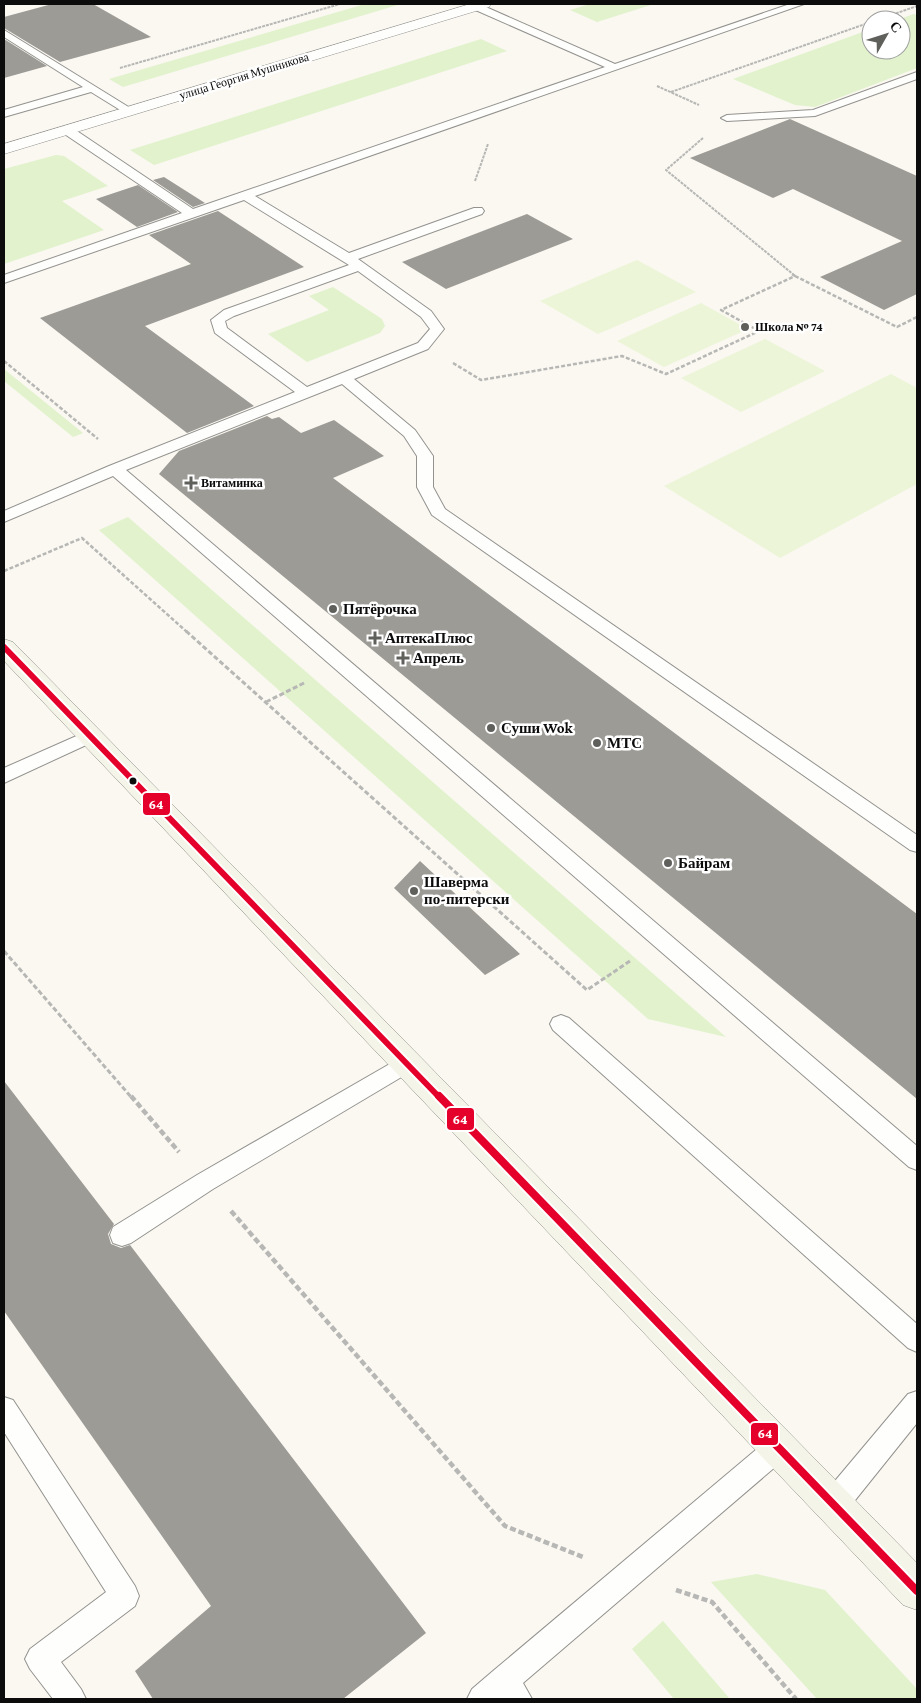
<svg xmlns="http://www.w3.org/2000/svg" width="921" height="1703" font-family="'Crimson Pro',serif">
  <style>
    .green { fill: #e1f2cd }
    .pitch { fill: #ecf5d8 }
    .building { fill: #9d9b96 }
    .lines { fill: none; stroke-linecap: round; stroke-linejoin: round }
    .lane-casing { stroke: #93928f; stroke-width: 2 }
    .street-casing { stroke: #93928f; stroke-width: 1 }
    .secondary-casing { stroke: #8a8985; stroke-width: 1 }
    .path-far3 { stroke: #b7b7b5; stroke-width: 2; stroke-dasharray: 3 1; stroke-linecap: butt }
    .path-far2 { stroke: #b7b7b5; stroke-width: 2.5; stroke-dasharray: 4 2; stroke-linecap: butt }
    .path-far1 { stroke: #b7b7b5; stroke-width: 3; stroke-dasharray: 5 2.5; stroke-linecap: butt }
    .path { stroke: #b7b7b5; stroke-width: 4.5; stroke-dasharray: 6 3; stroke-linecap: butt }
    .lane { fill: #fefefd; fill-rule: evenodd }
    .street { fill: #fefefd; fill-rule: evenodd }
    .secondary { fill: #f4f4e8; fill-rule: evenodd }
    .bus-1-far1-casing { stroke: #fff; stroke-width: 10 }
    .bus-1-casing { stroke: #fff; stroke-width: 12 }
    .bus-1-far1 { stroke: #e4002b; stroke-width: 6 }
    .bus-1 { stroke: #e4002b; stroke-width: 8 }
    .poi-dot { fill: #5f5f5c; stroke: #fff; stroke-width: 2 }
    .bus-dot { fill: #0c0c0c; stroke: #fff; stroke-width: 2 }
    .labels { text-anchor: middle; dominant-baseline: central; stroke-width: 5; stroke-linejoin: round; paint-order: stroke }
    .far-street-label { font-size: 12px; fill: #0c0c0c; stroke: #fff }
    .far-poi-label { font-size: 12px; font-weight: bold; fill: #0c0c0c; stroke: #fff; text-anchor: start }
    .poi-label { font-size: 15px; font-weight: bold; fill: #0c0c0c; stroke: #fff; text-anchor: start }
    .line-badge { stroke: #fff; stroke-width: 2 }
    .badge-label { font-size: 14px; text-anchor: middle; font-weight: bold; fill: #fff }
  </style>
  <rect width="100%" height="100%" fill="#faf8f0"/>
  <!-- green -->
  <path class="green" d="M365 4H401L123 87 109 79Z
    M590 4H654L597 22 570 10Z
    M914 14 917 15V68L815 107 795 105 733 79 871 29V50H901V20H896Z
    M481 39 507 51 154 165 130 150Z
    M56 155 64 156 108 186 62 201 104 230 4 264V169Z
    M333 287 382 319 385 326 380 333 307 362 268 334 329 310 309 296Z
    M4 369 83 433 73 437 4 381Z
    M128 517 726 1037 648 1019 99 530Z
    M757 1574 825 1590 917 1689V1699H817L711 1582Z
    M663 1621 730 1699H674L632 1649Z"/>
  <!-- pitch -->
  <path class="pitch" d="M637 260 696 292 598 334 540 301Z
    M701 303 748 329 664 367 617 341Z
    M765 339 825 371 741 412 681 378Z
    M891 374 917 388V484L780 558 664 486Z"/>
  <!-- building -->
  <path class="building" d="M52 4H93L151 37 60 62 4 28V17Z
    M4 39 47 66 4 78Z
    M790 119 917 176V294L884 310 820 277 902 241 793 189 773 198 690 158Z
    M164 177 205 203 193 207 153 180Z
    M138 185 178 212 137 227 96 199Z
    M218 211 304 267 145 326 254 406 187 433 40 318 191 264 149 235Z
    M527 214 573 239 446 289 402 262Z
    M267 416 272 419 279 417 301 433 334 420 384 456 333 478 917 914V1099L159 474 179 451Z
    M420 861 520 954 485 975 394 888Z
    M4 1081 114 1224 108 1234 111 1244 121 1248 130 1245 426 1633 343 1699H153L135 1671 211 1606 4 1311Z"/>
  <g class="lines">
    <defs>
      <path id="lane" d="M471 4H479L615 64 790 4H804L255 196 349 253 474 208H482L484 211 482 214 358 259 431 311 444 329 428 349 354 379 415 430 433 456V487L445 509 917 835V852L910 850 432 515 417 487V456L404 436 342 384 126 470 917 1146V1170L909 1167 113 476 4 522V511L109 466 295 392 215 333 211 320 224 310 349 265 244 200 4 283V275L182 213 63 133V127H71L193 209 605 67 471 8ZM358 271 421 317 430 329 418 343 307 387 227 328 225 321 234 316Z
        M4 30 135 111 129 114 125 113 91 92 4 117V110L83 87 4 37Z
        M917 72V79L815 116 727 121 721 118 727 115 813 110Z
        M90 730 97 732 99 736 97 740 4 783V768Z
        M561 1015 569 1018 917 1324V1352L908 1348 553 1030 550 1024 553 1018Z
        M407 1054 415 1057 418 1063 415 1069 213 1189 131 1243 122 1246 113 1243 110 1235 113 1227 197 1175Z
        M917 1391V1423L844 1514 834 1518 824 1514 820 1504 824 1494 908 1394Z
        M4 1397 13 1400 135 1586 139 1596 135 1606 61 1662 81 1689 86 1699H53L30 1669 25 1659 30 1649 106 1592 4 1432Z
        M779 1434 788 1438 792 1447 788 1456 523 1683 532 1699H467L472 1689 493 1671 770 1438Z"/>
      <path id="street" d="M470 4H491L489 7 4 154V144Z"/>
      <path id="secondary" d="M4 639 13 642 917 1563V1610L903 1605 4 661Z"/>
    </defs>
    <!-- lane casing -->
    <use href="#lane" class="lane-casing"/>
    <!-- street casing -->
    <use href="#street" class="street-casing"/>
    <!-- secondary casing -->
    <use href="#secondary" class="secondary-casing"/>
    <!-- path-far3 -->
    <path class="path-far3" d="M877 20 917 6
      M120 68 340 4
      M657 86 699 105
      M671 92 871 22
      M703 138 666 170 794 275
      M475 181 488 144"/>
    <!-- path-far2 -->
    <path class="path-far2" d="M795 276 897 327 917 317
      M4 361 98 439
      M453 363 481 380 622 356 666 374 759 331 721 310 795 276 792 274
      M4 571 82 538 187 632"/>
    <!-- path-far1 -->
    <path class="path-far1" d="M186 631 587 990 630 961
      M266 702 306 682
      M4 951 132 1098"/>
    <!-- path -->
    <path class="path" d="M131 1096 179 1152
      M231 1211 505 1526 583 1557
      M676 1590 712 1602 796 1699"/>
    <!-- lane -->
    <use href="#lane" class="lane"/>
    <!-- street -->
    <use href="#street" class="street"/>
    <!-- secondary -->
    <use href="#secondary" class="secondary"/>
    <defs>
      <path id="bus-1-far1" d="M4 647 440 1098"/>
      <path id="bus-1" d="M439 1096 917 1591"/>
    </defs>
    <!-- bus-1-far1 casing -->
    <use href="#bus-1-far1" class="bus-1-far1-casing"/>
    <!-- bus-1 casing -->
    <use href="#bus-1" class="bus-1-casing"/>
    <!-- bus-1-far1 -->
    <use href="#bus-1-far1" class="bus-1-far1"/>
    <!-- bus-1 -->
    <use href="#bus-1" class="bus-1"/>
  </g>
  <!-- markers -->
  <g class="poi-dot">
    <circle cx="745" cy="327" r="5"/>
    <path d="M188.5 475.5h5v5h5v5h-5v5h-5v-5h-5v-5h5z"/>
    <circle cx="333" cy="609" r="5"/>
    <path d="M372.5 630.5h5v5h5v5h-5v5h-5v-5h-5v-5h5z"/>
    <path d="M400.5 650.5h5v5h5v5h-5v5h-5v-5h-5v-5h5z"/>
    <circle cx="491" cy="728" r="5"/>
    <circle cx="597" cy="743" r="5"/>
    <circle cx="668" cy="863" r="5"/>
    <circle cx="414" cy="891" r="5"/>
  </g>
  <circle class="bus-dot" cx="133" cy="781" r="4.5"/>
  <g class="labels">
    <!-- far-street labels -->
    <g class="far-street-label">
      <text transform="translate(244 76) rotate(-17)">улица Георгия Мушникова</text>
    </g>
    <!-- far-poi labels -->
    <g class="far-poi-label">
      <text x="755" y="327">Школа № 74</text>
      <text x="201" y="483">Витаминка</text>
    </g>
    <!-- poi labels -->
    <g class="poi-label">
      <text x="343" y="609">Пятёрочка</text>
      <text x="385" y="638">АптекаПлюс</text>
      <text x="413" y="658">Апрель</text>
      <text x="501" y="728">Суши Wok</text>
      <text x="607" y="743">МТС</text>
      <text x="678" y="863">Байрам</text>
      <text x="424" y="882">Шаверма<tspan x="424" dy="17">по-питерски</tspan></text>
    </g>
  </g>
  <g class="line-badge">
    <rect x="142" y="792" width="29" height="24" rx="5" fill="#e4002b"/>
    <rect x="446" y="1107" width="29" height="24" rx="5" fill="#e4002b"/>
    <rect x="750" y="1422" width="29" height="24" rx="5" fill="#e4002b"/>
  </g>
  <g class="badge-label">
    <text x="156" y="809">64</text>
    <text x="460" y="1124">64</text>
    <text x="765" y="1438">64</text>
  </g>
  <!-- border -->
  <rect width="921" height="1703" fill="none" stroke="#0c0c0c" stroke-width="10"/>
  <!-- north arrow -->
  <g transform="translate(886 35) rotate(51)"><circle r="24" fill="#ffffff" stroke="#9e9e9e"/>
  <path d="M0-4L9 19L0 12L-9 19Z" fill="#5f5f5c"/>
  <text y="-8" font-size="14" font-weight="bold" text-anchor="middle" fill="#0c0c0c">С</text>
  </g>
</svg>
